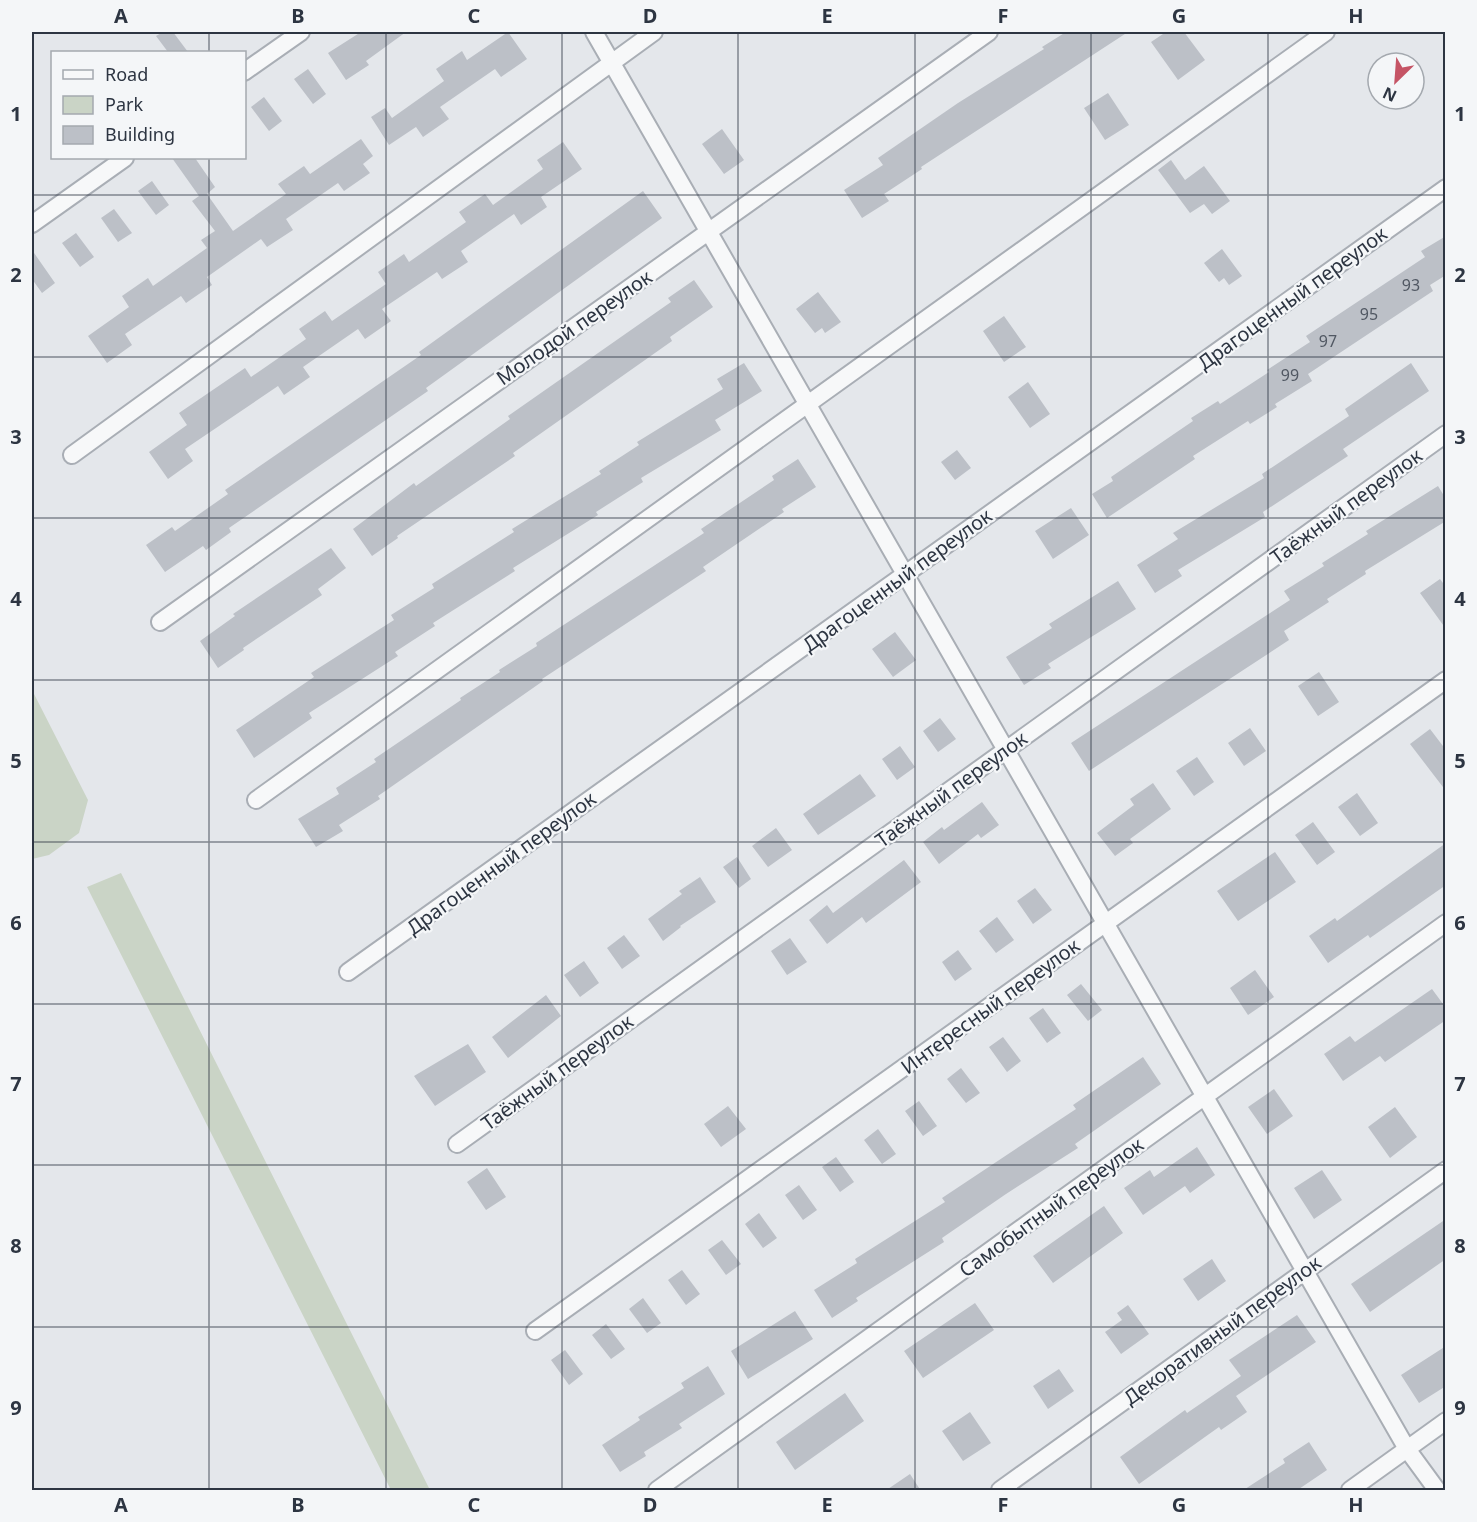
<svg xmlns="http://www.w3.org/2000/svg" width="1477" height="1522" font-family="'Noto Sans',sans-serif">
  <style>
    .green { fill: #cad4c6 }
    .building { fill: #bcc0c7 }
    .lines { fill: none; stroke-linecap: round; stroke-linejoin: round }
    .street-casing { stroke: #a9aeb5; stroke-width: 20 }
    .street { stroke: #f7f8f9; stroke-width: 16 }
    .grid { fill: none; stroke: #2d3542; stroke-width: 1.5; stroke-opacity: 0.55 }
    .labels { text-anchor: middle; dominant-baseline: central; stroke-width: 4.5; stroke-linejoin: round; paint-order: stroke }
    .number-label { font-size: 16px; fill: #515863 }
    .street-label { font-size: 20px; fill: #2d3542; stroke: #f4f6f8 }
    .neatline { fill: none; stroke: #2d3542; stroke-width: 2 }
    .grid-label { font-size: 20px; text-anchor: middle; font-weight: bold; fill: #2d3542 }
  </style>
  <rect width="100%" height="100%" fill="#e4e7eb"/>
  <!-- green -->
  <path class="green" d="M32 690 88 800 79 833 49 855 32 859Z
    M121 873 430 1490H391L87 887Z"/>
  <!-- building -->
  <path class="building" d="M163 32H173L188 52H168L156 36Z
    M361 32H406L366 61 369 65 346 80 328 53Z
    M508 32 527 59 501 77 495 69 440 107 449 119 423 137 416 127 389 145 371 117 385 108 392 118 444 81 436 69 462 51 467 60Z
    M1066 32H1128L921 167 922 169 884 194 889 201 862 218 844 190 883 165 878 158 958 103 1044 49 1042 47Z
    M1166 32H1184L1205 60 1178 80 1151 42Z
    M308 69 326 94 313 104 294 79Z
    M1108 93 1129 125 1105 140 1084 108Z
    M264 97 282 121 269 131 251 107Z
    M722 129 744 160 724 174 702 144Z
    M361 139 373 156 363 164 370 173 344 191 338 183 286 219 293 230 267 247 261 239 207 277 212 285 186 303 181 296 125 334 132 345 107 363 88 336 129 307 122 296 148 278 153 286 207 248 201 240 215 231 192 201 199 196 172 158H195L215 187 207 194 233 231 286 194 278 184 304 166 310 174Z
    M563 142 582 169 541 197 547 207 521 225 514 214 461 251 468 262 442 279 437 272 382 309 391 321 365 339 358 329 303 367 310 377 284 395 278 386 185 449 193 461 168 479 149 452 187 425 179 413 245 368 251 377 306 339 299 329 325 311 332 321 386 284 378 272 404 254 409 262 466 222 459 212 485 194 493 205 543 169 537 160Z
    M1171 160 1185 180 1204 166 1230 201 1212 214 1204 204 1190 213 1158 170Z
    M152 181 169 205 156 215 138 191Z
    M643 191 662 218 426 388 428 391 229 528 231 532 206 550 203 546 165 572 146 545 172 527 175 531 228 494 225 490 421 355 419 352Z
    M114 209 132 233 118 242 101 218Z
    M76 233 94 257 80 267 62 243Z
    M1446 236V275L1430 285 1433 291 1308 374 1312 381 1275 404 1277 407 1250 424 1248 421 1193 456 1195 459 1107 518 1092 494 1113 481 1111 477 1193 421 1191 418 1218 401 1220 404 1269 372 1267 370 1310 342 1306 336 1425 257 1421 251Z
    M1222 249 1242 276 1229 285 1224 278 1219 282 1204 263Z
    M32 250 55 283 42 293 32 279Z
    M694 280 713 307 670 337 672 341 513 453 515 456 397 536 398 538 372 556 353 529 414 483 416 486 510 419 508 416 671 302 668 298Z
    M818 292 841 322 825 333 822 328 815 333 796 309Z
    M1004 316 1026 347 1004 362 983 331Z
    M744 363 762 391 715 420 721 430 641 478 643 482 596 512 598 515 513 568 515 571 433 623 435 626 395 652 398 656 309 713 312 718 254 758 236 730 314 677 311 673 394 620 391 615 434 588 432 584 514 532 512 529 601 474 599 471 639 445 637 442 723 389 717 379Z
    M1411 363 1429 391 1343 449 1348 456 1263 512 1265 517 1178 570 1182 576 1155 593 1137 565 1178 539 1173 533 1264 478 1262 474 1349 416 1345 409Z
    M1028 382 1050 414 1030 428 1008 397Z
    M957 450 971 468 955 480 941 462Z
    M798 459 816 487 782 509 784 512 703 567 706 571 542 679 543 681 378 796 380 799 339 825 343 831 316 847 298 819 339 794 336 788 376 762 374 759 461 700 460 698 500 672 499 670 537 646 536 643 704 533 701 529 774 480 772 476Z
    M1438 486 1446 499V521L1365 571 1366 574 1327 599 1329 602 1284 631 1289 640 1089 771 1071 743 1290 600 1284 591 1324 566 1322 563 1368 534 1366 531Z
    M1071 508 1089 535 1053 559 1035 531Z
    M331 548 346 568 318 589 322 595 243 648 244 650 218 668 200 641 235 616 233 614Z
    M1440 579 1446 587V629L1420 593Z
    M1118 581 1136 609 1048 664 1051 668 1024 685 1006 657 1052 628 1049 624Z
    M895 632 916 660 893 677 872 649Z
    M1319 672 1339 702 1318 716 1298 686Z
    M940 718 956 739 938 752 923 731Z
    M1250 728 1266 751 1244 766 1228 743Z
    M1430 729 1446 750V791L1410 744Z
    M900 746 915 767 897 780 882 759Z
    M1197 757 1214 782 1194 796 1176 771Z
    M860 774 876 796 818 835 803 814Z
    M1153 783 1171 809 1130 839 1133 843 1115 856 1097 833 1134 805 1130 799Z
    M1357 793 1378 823 1360 836 1338 807Z
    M982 802 999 825 981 838 978 834 939 864 923 842 942 827 944 830Z
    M1313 822 1335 852 1317 865 1295 835Z
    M776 828 792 850 768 867 752 846Z
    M1446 843V885L1370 938 1368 935 1328 963 1309 936 1335 918 1337 921Z
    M1275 852 1296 882 1238 921 1217 891Z
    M737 857 751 879 739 888 723 867Z
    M904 860 921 882 866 923 862 917 827 944 809 920 827 905 833 913Z
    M700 877 716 902 680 926 681 927 663 941 648 919 682 894 679 891Z
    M1035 888 1052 910 1033 924 1017 901Z
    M997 917 1014 940 996 953 979 931Z
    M624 935 640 956 622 969 607 948Z
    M790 938 807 962 787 975 771 951Z
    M958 950 972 969 955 981 942 962Z
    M584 961 599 983 580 997 564 975Z
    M1255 970 1274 997 1248 1015 1230 988Z
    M1081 984 1102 1010 1088 1021 1067 995Z
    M1432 989 1446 1008V1020L1385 1062 1380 1056 1343 1081 1324 1054 1350 1036 1355 1042Z
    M546 995 561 1016 508 1058 492 1037Z
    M1043 1008 1061 1033 1047 1043 1029 1018Z
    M1003 1037 1021 1061 1007 1072 989 1047Z
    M468 1044 486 1072 435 1106 414 1076Z
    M1143 1057 1161 1084 1075 1144 1078 1148 1006 1194 942 1238 944 1242 856 1298 858 1301 832 1318 814 1290 857 1263 855 1259 945 1202 942 1198 1076 1109 1073 1105Z
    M961 1068 980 1093 966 1103 947 1079Z
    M1274 1089 1293 1116 1267 1134 1248 1107Z
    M919 1101 937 1126 923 1136 905 1111Z
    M728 1106 746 1129 721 1147 704 1124Z
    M1395 1107 1417 1137 1390 1158 1368 1127Z
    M878 1129 896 1154 882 1164 864 1140Z
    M1197 1147 1215 1175 1190 1193 1185 1186 1143 1215 1124 1188 1150 1170 1154 1177Z
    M836 1157 854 1182 840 1192 822 1167Z
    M487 1168 506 1197 486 1210 467 1182Z
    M1322 1170 1342 1200 1314 1219 1294 1188Z
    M799 1185 817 1210 803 1220 785 1195Z
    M1104 1206 1123 1233 1053 1283 1033 1256Z
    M759 1213 777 1238 763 1248 745 1224Z
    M1446 1219V1259L1370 1312 1351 1284Z
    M722 1240 741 1264 726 1275 708 1250Z
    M1212 1259 1226 1281 1198 1301 1183 1279Z
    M682 1270 700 1294 686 1305 668 1280Z
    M643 1298 661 1323 647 1333 629 1309Z
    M975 1303 994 1330 923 1378 904 1351Z
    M1128 1305 1149 1334 1121 1354 1105 1332 1122 1320 1117 1313Z
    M795 1311 813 1339 748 1379 731 1351Z
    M1297 1315 1316 1342 1236 1396 1247 1412 1221 1430 1219 1427 1139 1484 1120 1457 1185 1410 1187 1413 1241 1376 1229 1360Z
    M606 1324 625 1349 611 1359 592 1335Z
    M1446 1346V1386L1419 1403 1401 1375Z
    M565 1350 583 1374 569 1385 551 1360Z
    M708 1366 725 1394 679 1424 682 1428 644 1452 646 1456 620 1472 602 1445 640 1420 638 1417 684 1388 681 1383Z
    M1059 1369 1074 1391 1048 1409 1033 1386Z
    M845 1393 864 1421 795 1470 776 1442Z
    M970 1412 991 1443 963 1461 942 1431Z
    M1309 1442 1327 1470 1296 1491H1242L1285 1463 1283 1459Z
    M910 1474 921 1491H885Z"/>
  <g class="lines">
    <defs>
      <path id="street" d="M594 32 1407 1449 1437 1490
        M244 72 301 32
        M32 224 125 158
        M72 455 654 32
        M160 622 989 32
        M256 800 1326 32
        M348 972 1446 188
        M457 1144 1446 434
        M535 1331 1446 680
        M657 1490 1446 923
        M1000 1490 1446 1170
        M1350 1490 1446 1421"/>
    </defs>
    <!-- street casing -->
    <use href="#street" class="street-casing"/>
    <!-- street -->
    <use href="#street" class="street"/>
  </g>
  <!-- grid -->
  <path class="grid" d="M209 32V52M386 32V1490M562 32V1490M738 32V1490M915 32V1490M1091 32V1490M1268 32V1490M209 158V1490M32 195H1446M32 357H1446M32 518H1446M32 680H1446M32 842H1446M32 1004H1446M32 1165H1446M32 1327H1446"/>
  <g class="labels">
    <!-- number labels -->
    <g class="number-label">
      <text x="1411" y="285">93</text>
      <text x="1369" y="314">95</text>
      <text x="1328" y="341">97</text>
      <text x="1290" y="375">99</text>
    </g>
    <!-- street labels -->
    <g class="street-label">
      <text transform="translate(1292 298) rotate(-36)">Драгоценный переулок</text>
      <text transform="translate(574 327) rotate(-35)">Молодой переулок</text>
      <text transform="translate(1346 506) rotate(-36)">Таёжный переулок</text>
      <text transform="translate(897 580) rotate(-36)">Драгоценный переулок</text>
      <text transform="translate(951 789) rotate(-36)">Таёжный переулок</text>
      <text transform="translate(501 863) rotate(-36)">Драгоценный переулок</text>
      <text transform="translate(990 1006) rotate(-36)">Интересный переулок</text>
      <text transform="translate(557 1072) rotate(-36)">Таёжный переулок</text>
      <text transform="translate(1051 1207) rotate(-36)">Самобытный переулок</text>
      <text transform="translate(1222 1330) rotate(-36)">Декоративный переулок</text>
    </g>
  </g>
  <!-- border -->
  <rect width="1477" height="1522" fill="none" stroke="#f4f6f8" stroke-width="66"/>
  <!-- legend -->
  <rect x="51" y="51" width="195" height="108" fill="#f4f6f8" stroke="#a4a9af" stroke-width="1.5"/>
  <rect x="63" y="70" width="30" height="9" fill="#f7f8f9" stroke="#a4a9af" stroke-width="1.5"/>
  <text x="105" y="81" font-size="18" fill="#2d3542">Road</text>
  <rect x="63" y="96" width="30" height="18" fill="#cad4c6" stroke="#a4a9af" stroke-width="1.5"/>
  <text x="105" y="111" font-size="18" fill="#2d3542">Park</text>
  <rect x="63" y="126" width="30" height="18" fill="#bcc0c7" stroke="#a4a9af" stroke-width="1.5"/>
  <text x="105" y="141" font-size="18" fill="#2d3542">Building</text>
  <!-- north arrow -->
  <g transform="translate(1396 81) rotate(205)"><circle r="28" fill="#f4f6f8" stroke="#a4a9af" stroke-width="1.5"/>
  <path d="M0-4.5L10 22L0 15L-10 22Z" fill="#c55465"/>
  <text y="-9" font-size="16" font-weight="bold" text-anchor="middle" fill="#2d3542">N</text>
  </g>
  <rect x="33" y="33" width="1411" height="1456" class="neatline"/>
  <g class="grid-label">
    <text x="121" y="23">A</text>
    <text x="298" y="23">B</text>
    <text x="474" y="23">C</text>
    <text x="650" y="23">D</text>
    <text x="827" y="23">E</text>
    <text x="1003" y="23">F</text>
    <text x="1179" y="23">G</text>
    <text x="1356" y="23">H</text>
    <text x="16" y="121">1</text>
    <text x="1460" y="121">1</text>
    <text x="16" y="282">2</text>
    <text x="1460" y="282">2</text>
    <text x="16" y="444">3</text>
    <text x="1460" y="444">3</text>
    <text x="16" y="606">4</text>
    <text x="1460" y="606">4</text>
    <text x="16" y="768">5</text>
    <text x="1460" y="768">5</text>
    <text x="16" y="930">6</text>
    <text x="1460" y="930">6</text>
    <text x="16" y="1091">7</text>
    <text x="1460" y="1091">7</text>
    <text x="16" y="1253">8</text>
    <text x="1460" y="1253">8</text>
    <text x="16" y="1415">9</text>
    <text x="1460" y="1415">9</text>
    <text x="121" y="1512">A</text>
    <text x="298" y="1512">B</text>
    <text x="474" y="1512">C</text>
    <text x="650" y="1512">D</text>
    <text x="827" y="1512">E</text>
    <text x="1003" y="1512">F</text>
    <text x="1179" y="1512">G</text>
    <text x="1356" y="1512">H</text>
  </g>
</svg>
